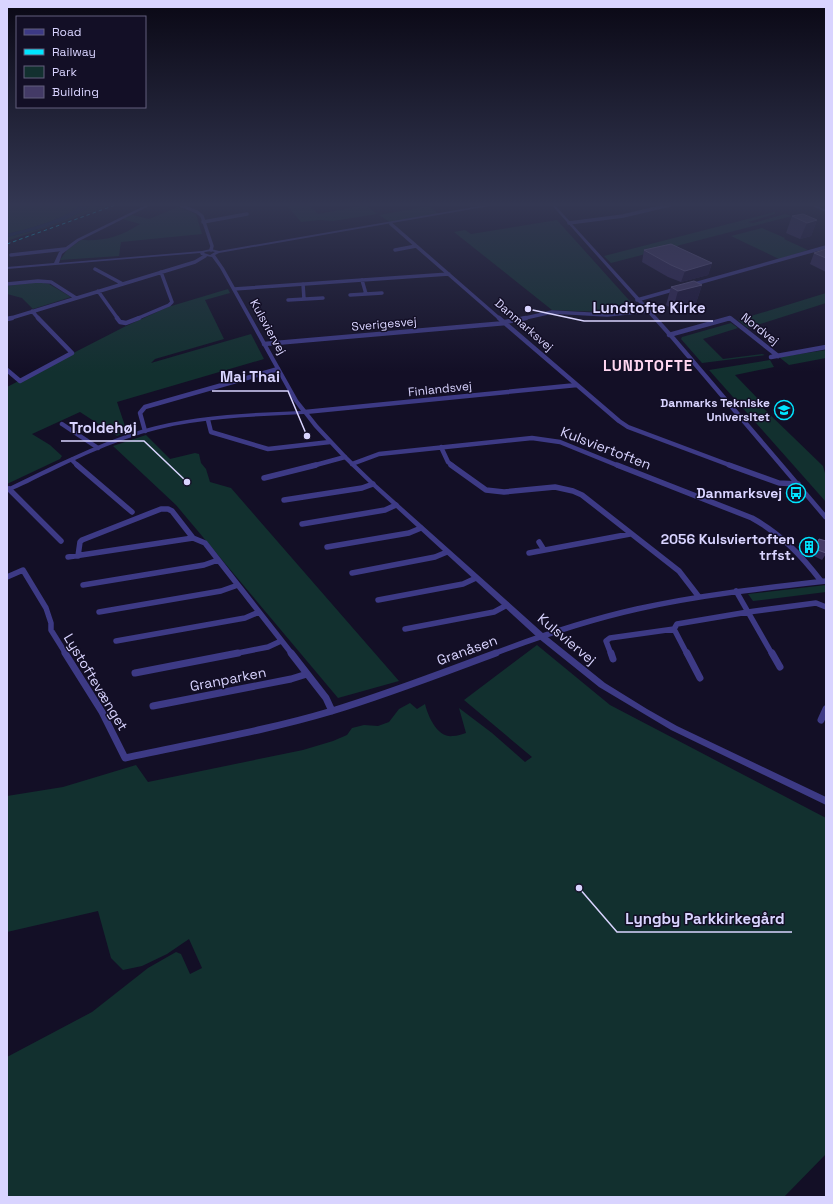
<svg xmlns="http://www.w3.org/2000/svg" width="833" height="1204" font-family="'Space Grotesk',sans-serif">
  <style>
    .green { fill: #12302f }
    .water { fill: #0c2248 }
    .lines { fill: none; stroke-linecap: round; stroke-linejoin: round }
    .minor-far3 { stroke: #3d3a85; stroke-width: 3.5 }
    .minor-far2 { stroke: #3d3a85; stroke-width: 4.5 }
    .minor-far1 { stroke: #3d3a85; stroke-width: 5.5 }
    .minor { stroke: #3d3a85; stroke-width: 7 }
    .tertiary { fill: #3d3a85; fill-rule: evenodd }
    .rail { stroke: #00e5ff; stroke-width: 1; stroke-dasharray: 3.5 3; stroke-linecap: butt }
    .wall { fill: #312854 }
    .shaded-wall { fill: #1d163a }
    .building { fill: #433a66; stroke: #5a527e }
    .labels { text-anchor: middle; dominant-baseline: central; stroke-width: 3; stroke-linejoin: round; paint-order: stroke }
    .far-street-label { font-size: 12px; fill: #d9d4ff; stroke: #130f26 }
    .far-poi-label { font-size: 12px; font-weight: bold; fill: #d9d4ff; stroke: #130f26; text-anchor: end }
    .street-label { font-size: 14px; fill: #d9d4ff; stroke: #130f26 }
    .poi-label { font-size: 14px; font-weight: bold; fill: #d9d4ff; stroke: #130f26; text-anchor: end }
    .far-district-label { font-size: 15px; font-weight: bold; letter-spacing: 1px; fill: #ffd6f0; stroke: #130f26 }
    .leader { fill: none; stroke: #d9d4ff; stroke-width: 1.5 }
    .callout-dot { fill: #d9d4ff; stroke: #130f26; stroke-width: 1.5 }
    .callout-label { font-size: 15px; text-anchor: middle; font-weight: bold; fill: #d9d4ff; stroke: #130f26; stroke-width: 3; stroke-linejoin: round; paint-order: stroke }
  </style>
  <rect width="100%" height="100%" fill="#130f26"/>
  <!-- green -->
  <path class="green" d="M7 203H78L77 208C56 222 31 228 7 234Z
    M92 203H96L95 206C100 209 109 204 115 204L7 241V237C27 233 80 219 92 203Z
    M285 203H307L318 214 365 205 377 214 333 221 320 220 301 222Z
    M429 206 438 214 390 222 379 215Z
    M178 207 196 214 202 234 121 242 119 256 60 260 67 250 81 240C105 241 120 237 140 224L123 219 132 215 149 219Z
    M775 212V214L748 222 753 223 785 214 792 216 611 263 604 256Z
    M557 220 637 309 603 312 552 310 454 232 465 230 471 234Z
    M762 228 785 238 784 239 808 250 779 259 731 236Z
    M39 282 49 284 71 297 33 309 22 298 7 294V286Z
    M228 289 230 293 205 300 224 339 155 359 151 363 251 334 264 359 117 402 127 432 117 436 80 412 32 434 50 445 62 456 60 459 7 484V387L124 327 168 307Z
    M826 293V303L748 328 738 320Z
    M731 323 738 328 703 339 723 359 762 354 765 355 702 363 681 339 682 337Z
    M826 350V358L789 365 779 357Z
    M770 360 774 367 735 375 763 404 762 407 823 466 826 477V502L709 370Z
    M146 435 170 459 195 453 199 454 201 463 206 469 210 482 231 488 399 681 338 698 176 505 113 446Z
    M826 585V592L753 601 748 594Z
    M537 645 610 705 826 818V1154L784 1197H7V1057L92 1012 148 968 176 952 181 954 190 974 202 968 189 939 167 954 142 966 123 970 111 958 98 911 7 932V796L63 787 136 765 148 782 303 750 333 741 347 735 352 728 364 725 378 726 389 722 399 709 410 703 417 709 425 704C428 716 437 738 453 736 457 736 462 734 466 733L459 708 492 733 525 762 532 757 464 700Z"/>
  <!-- water -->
  <path class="water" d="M78 203H92C80 219 27 233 7 237V234C31 228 56 222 77 208Z"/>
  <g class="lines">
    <!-- minor-far3 -->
    <path class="minor-far3" d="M175 203 197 212 202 216 212 246 211 250
      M203 222 247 214
      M569 223 623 216 678 203
      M391 224 500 319
      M395 250 416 246
      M11 255 65 249
      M95 269 121 283
      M362 280 366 294
      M7 284 38 281 51 282 76 298
      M303 284 304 299
      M691 285 826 247
      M234 289 449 274
      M98 291 118 319
      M350 295 382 293
      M288 300 323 298
      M637 300 676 289
      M32 311 39 319
      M8 319 195 262 205 256
      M136 319 169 305 172 302 161 272
      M521 319 552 312 607 315 648 311
      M728 319H731"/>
    <!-- minor-far2 -->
    <path class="minor-far2" d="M117 318 120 322 126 323 139 318
      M499 318 619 421 628 427 732 466
      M7 319 12 318
      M505 322 526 318
      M669 335 730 318 778 356
      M264 344 506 323
      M771 357 826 347
      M7 370 20 381 72 353 38 318
      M305 412 577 385
      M208 420 211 432 268 449 330 442
      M62 424 98 448
      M145 431 140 413 145 407 278 369
      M441 447 448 462 453 466
      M72 460 78 466
      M352 464 379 454 532 438 560 442 619 466
      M312 466 345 457"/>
    <!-- minor-far1 -->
    <path class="minor-far1" d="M77 465 132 512
      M451 465 486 490 504 492 555 487 573 491 582 495 679 571 699 597
      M617 465 752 518C781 534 801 555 821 581
      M729 465 779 483 798 484
      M264 478 316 465
      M9 489 61 541
      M284 500 362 488 373 484
      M302 524 385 510 396 505
      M539 542 544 550
      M327 547 409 533 421 528
      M529 553 630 534
      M78 556 80 542 82 540 161 509H168L172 511 193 538
      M68 557 193 538 205 543 292 654
      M352 573 435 557 447 552
      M7 577 23 570 46 608 51 623V630L66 654
      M83 585 204 565 218 560
      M736 591 772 654
      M378 600 463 584 476 578
      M99 612 221 591 238 585
      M405 629 494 612 507 605
      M674 629 687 654
      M116 641 245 618 259 612
      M233 654 268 647 281 641
      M493 654C540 636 588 620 637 609 700 595 763 588 826 581
      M611 654 606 641 610 638 674 629 677 624 748 612 816 603 826 607"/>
    <!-- minor -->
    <path class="minor" d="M65 653 102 712 125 758C194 743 265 731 332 711 388 694 442 673 496 653
      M291 653 326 698 332 711
      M611 653 613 659
      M687 653 700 678
      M772 653 780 667
      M135 673 238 653
      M153 706 291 679 307 674
      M821 720 826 709"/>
    <!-- tertiary -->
    <path class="tertiary" d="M150 203H155L79 241 62 254 59 263 202 251 211 249 219 251 497 203H507L219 253 215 255 224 268 298 400 318 425 347 456 375 483 544 634 605 683 647 709 677 726 826 797V805L671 730 599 687 538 638 371 485 343 458 314 427 304 414C245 417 183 418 126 439 100 448 74 460 48 473 35 479 21 487 7 492V488C51 467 95 444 141 430 193 415 248 413 301 411L293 400 220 268 212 257 201 255 200 253 7 269V267L54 263 59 252 77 239ZM211 251 215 252 210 255 204 253 205 252Z
      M550 203H553L675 337 826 514V520L824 519 671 339Z
      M806 203H811L826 210V212Z"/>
    <!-- rail -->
    <path class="rail" d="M7 244 121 203"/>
  </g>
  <!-- wall -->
  <path class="wall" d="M792 216 817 220 811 236 800 239 786 233Z
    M826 249V272L810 264 814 253Z
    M644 250 712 263 708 275 681 282 668 277 642 262Z
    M702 285 696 303 673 309 666 305 671 287Z
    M819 539 826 541V554L822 560 812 555 815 545Z"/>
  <!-- shaded-wall -->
  <path class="shaded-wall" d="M817 220 811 236 800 239 807 223Z
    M712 263 708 275 681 282 685 271Z
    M702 285 696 303 673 309 678 291Z"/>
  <!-- building -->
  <path class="building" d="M803 214 817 220 807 223 792 216Z
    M671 244 712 263 685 271 671 265 644 250Z
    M826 249V258L814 253Z
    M694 281 702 285 678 291 671 287Z
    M819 539 826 541V553L815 549Z"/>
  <!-- sky -->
  <linearGradient id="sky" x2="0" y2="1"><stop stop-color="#0a0815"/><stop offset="0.55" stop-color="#333752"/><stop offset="1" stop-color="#333752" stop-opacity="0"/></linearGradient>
  <rect width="833" height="372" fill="url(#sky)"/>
  <!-- icons -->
  <defs>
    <symbol id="university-ring" viewBox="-11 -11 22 22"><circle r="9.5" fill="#130f26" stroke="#00e5ff" stroke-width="1.5"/><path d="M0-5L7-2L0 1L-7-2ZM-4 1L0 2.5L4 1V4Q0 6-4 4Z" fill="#00e5ff"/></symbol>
    <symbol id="bus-ring" viewBox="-11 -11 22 22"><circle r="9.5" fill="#130f26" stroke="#00e5ff" stroke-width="1.5"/><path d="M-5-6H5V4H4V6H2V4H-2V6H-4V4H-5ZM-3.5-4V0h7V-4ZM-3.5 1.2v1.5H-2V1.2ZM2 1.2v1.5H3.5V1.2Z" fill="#00e5ff"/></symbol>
    <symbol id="building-ring" viewBox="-11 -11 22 22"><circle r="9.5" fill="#130f26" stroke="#00e5ff" stroke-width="1.5"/><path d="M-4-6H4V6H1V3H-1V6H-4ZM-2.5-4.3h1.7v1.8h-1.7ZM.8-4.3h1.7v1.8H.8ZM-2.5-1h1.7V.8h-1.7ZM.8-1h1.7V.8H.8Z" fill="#00e5ff"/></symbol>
  </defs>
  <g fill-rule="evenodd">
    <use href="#university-ring" x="773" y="399" width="22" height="22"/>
    <use href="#bus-ring" x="785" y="482" width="22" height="22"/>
    <use href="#building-ring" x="798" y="536" width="22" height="22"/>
  </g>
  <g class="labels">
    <!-- far-street labels -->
    <g class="far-street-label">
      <text transform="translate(384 324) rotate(-5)">Sverigesvej</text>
      <text transform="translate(524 325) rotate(41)">Danmarksvej</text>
      <text transform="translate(268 327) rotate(61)">Kulsviervej</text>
      <text transform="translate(760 329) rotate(38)">Nordvej</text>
      <text transform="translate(440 389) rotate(-6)">Finlandsvej</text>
    </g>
    <!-- far-poi labels -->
    <g class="far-poi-label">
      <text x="770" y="403">Danmarks Tekniske<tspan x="770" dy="14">Universitet</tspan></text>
    </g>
    <!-- street labels -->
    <g class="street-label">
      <text transform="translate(606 448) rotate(21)">Kulsviertoften</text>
      <text transform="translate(567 639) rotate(40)">Kulsviervej</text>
      <text transform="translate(467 650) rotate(-20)">Granåsen</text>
      <text transform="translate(228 679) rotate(-11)">Granparken</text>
      <text transform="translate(96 682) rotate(59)">Lystoftevænget</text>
    </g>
    <!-- poi labels -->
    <g class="poi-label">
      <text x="782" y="493">Danmarksvej</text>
      <text x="795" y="539">2056 Kulsviertoften<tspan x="795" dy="16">trfst.</tspan></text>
    </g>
    <!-- far-district labels -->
    <g class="far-district-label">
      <text x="648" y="365">LUNDTOFTE</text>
    </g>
  </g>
  <!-- callouts -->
  <path class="leader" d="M528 309L584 321H713M307 436L288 391H212M187 482L144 441H61M579 888L617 932H792"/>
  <g class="callout-dot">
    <circle cx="528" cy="309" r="4"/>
    <circle cx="307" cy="436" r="4"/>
    <circle cx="187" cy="482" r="4"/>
    <circle cx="579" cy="888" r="4"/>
  </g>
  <g class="callout-label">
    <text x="649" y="313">Lundtofte Kirke</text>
    <text x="250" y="382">Mai Thai</text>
    <text x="103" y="433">Troldehøj</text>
    <text x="705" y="924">Lyngby Parkkirkegård</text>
  </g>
  <!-- border -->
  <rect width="833" height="1204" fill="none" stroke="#d9d4ff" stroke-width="16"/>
  <!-- legend -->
  <rect x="16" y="16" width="130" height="92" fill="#130f26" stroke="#625e7d"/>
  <rect x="24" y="29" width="20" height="6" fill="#3d3a85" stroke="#625e7d"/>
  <text x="52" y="36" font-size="12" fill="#d9d4ff">Road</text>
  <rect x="24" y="49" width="20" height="6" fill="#00e5ff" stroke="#625e7d"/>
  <text x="52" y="56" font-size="12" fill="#d9d4ff">Railway</text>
  <rect x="24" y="66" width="20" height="12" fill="#12302f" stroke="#625e7d"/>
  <text x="52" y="76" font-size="12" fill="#d9d4ff">Park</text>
  <rect x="24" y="86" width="20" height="12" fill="#433a66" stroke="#625e7d"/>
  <text x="52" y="96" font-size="12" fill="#d9d4ff">Building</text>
</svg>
